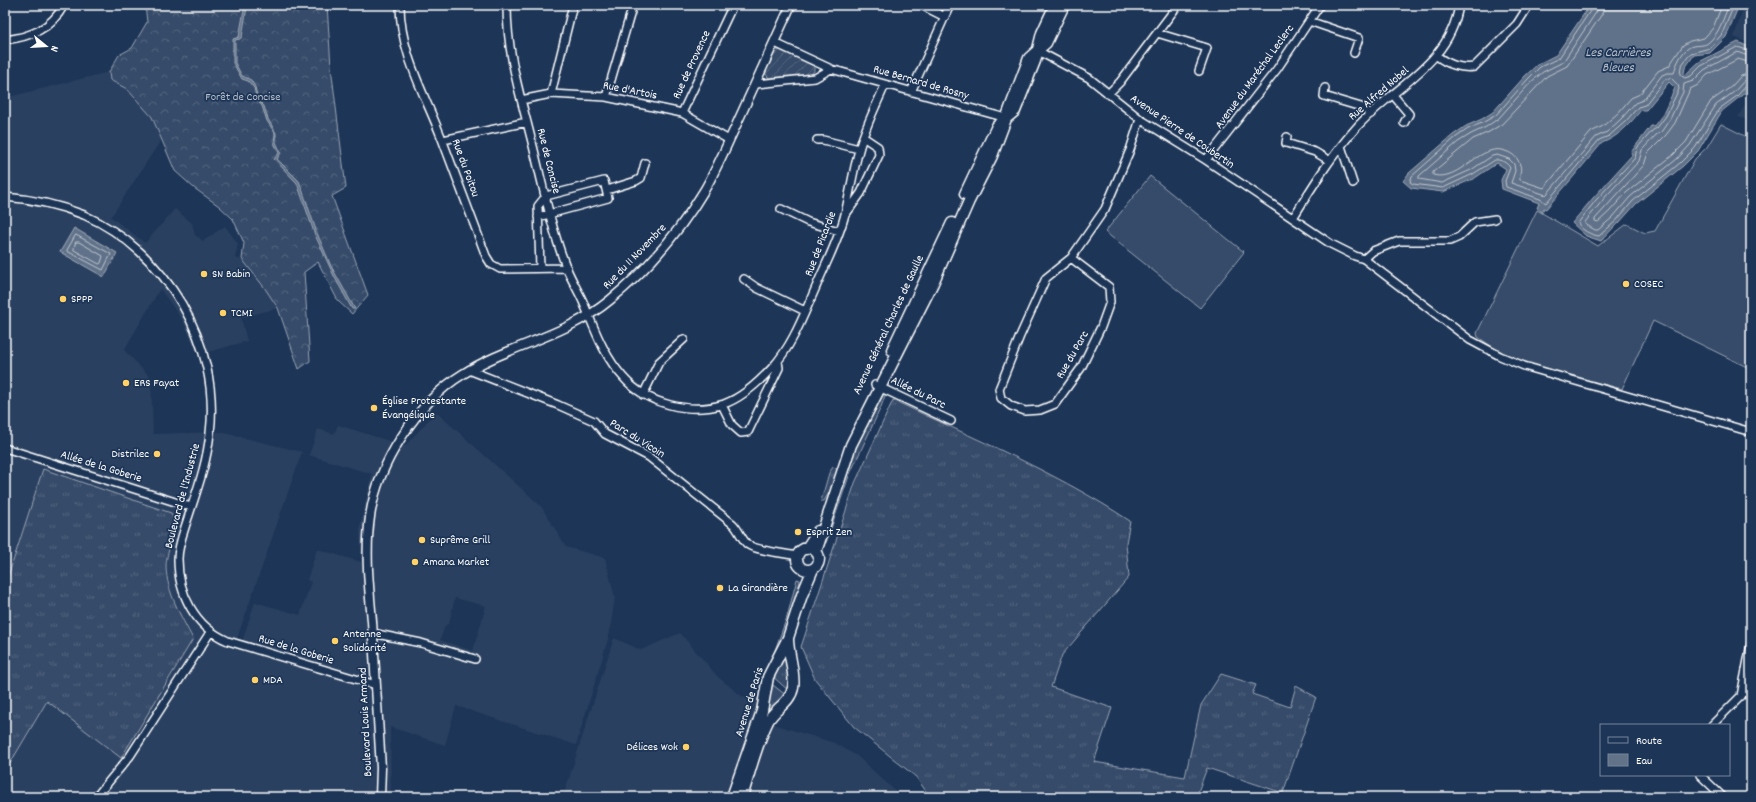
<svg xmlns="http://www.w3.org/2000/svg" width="1756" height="802" font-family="Dekko,sans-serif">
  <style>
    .built { fill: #2a4161; fill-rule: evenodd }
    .grass { fill: url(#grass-tufts); stroke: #9aa5b4 }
    .forest { fill: url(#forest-crowns); stroke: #9aa5b4 }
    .garden { fill: url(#garden-furrows); stroke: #9aa5b4 }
    .pitch { fill: #364b69; stroke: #9aa5b4 }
    .water { fill: #617289; stroke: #a0aab8 }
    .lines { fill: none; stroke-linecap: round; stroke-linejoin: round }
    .shore { stroke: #c0c7d0; stroke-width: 1 }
    .minor-casing { stroke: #fff; stroke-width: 10 }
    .tertiary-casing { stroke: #fff; stroke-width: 11 }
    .secondary-casing { stroke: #fff; stroke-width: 13 }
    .minor { stroke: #1d3557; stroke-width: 7 }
    .tertiary { stroke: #1d3557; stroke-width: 8 }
    .secondary { stroke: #1d3557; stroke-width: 10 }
    .poi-dot { fill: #ffd166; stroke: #1d3557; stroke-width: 1.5 }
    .labels { text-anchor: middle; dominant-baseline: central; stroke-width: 3.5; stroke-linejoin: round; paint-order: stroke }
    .street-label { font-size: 12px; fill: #fff; stroke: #1d3557 }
    .park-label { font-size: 12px; fill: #b9c0ca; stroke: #1d3557 }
    .poi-label { font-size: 12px; fill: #fff; stroke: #1d3557; text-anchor: start }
    .water-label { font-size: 13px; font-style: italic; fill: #b8c0ca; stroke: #1d3557 }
  </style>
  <defs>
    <pattern id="grass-tufts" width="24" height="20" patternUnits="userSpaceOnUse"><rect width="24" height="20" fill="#364b69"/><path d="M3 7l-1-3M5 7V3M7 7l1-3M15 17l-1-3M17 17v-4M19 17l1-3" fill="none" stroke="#546680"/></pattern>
    <pattern id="forest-crowns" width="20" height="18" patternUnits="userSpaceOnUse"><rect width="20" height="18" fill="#364b69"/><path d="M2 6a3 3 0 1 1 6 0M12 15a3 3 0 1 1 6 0" fill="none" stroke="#546680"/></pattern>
    <pattern id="garden-furrows" width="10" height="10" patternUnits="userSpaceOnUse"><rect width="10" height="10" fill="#364b69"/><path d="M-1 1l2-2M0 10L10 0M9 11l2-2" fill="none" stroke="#546680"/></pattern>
  </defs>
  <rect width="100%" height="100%" fill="#1d3557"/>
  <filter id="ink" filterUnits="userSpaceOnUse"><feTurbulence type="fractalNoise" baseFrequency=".025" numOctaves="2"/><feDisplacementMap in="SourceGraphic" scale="8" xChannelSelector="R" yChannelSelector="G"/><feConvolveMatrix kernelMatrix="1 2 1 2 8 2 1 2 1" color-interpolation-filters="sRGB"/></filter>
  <g filter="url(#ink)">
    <!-- built -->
    <path class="built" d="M1744 5H1751V44L1734 37Z
      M109 72 110 80 127 89 152 117 161 140 111 217 145 243 175 209 192 223 195 235 203 241 225 226 238 244 235 258 242 260 264 287 278 308 241 318 247 341 198 355 183 321 160 289 124 350 151 378 153 434 220 432 302 452 234 647 240 648 255 602 300 615 311 582 307 580 317 549 361 562 360 526 372 474 309 455 318 429 334 434 338 425 405 446 436 412 541 506 566 547 605 558 615 597 609 636 576 745 456 706 445 745 390 727 391 797H5V772L47 701 193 639 171 596 166 566 175 523 43 469 5 585V98ZM455 598 486 606 473 651 440 640 445 626 449 623Z
      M1751 95V121L1738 117Z
      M680 633 718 677 743 697 756 692 776 725 834 743 857 756 902 797H563L614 638 641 650Z"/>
    <!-- grass -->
    <path class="grass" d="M883 393H886L881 407 849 476 826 543 821 541 849 456Z
      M893 400C973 438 1056 472 1130 521L1126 543 1129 577 1062 655 1051 687 1112 708 1094 762 1185 777 1201 705 1221 674 1256 685 1252 694 1290 707 1296 686 1316 697 1283 793 1207 768 1196 797H930L916 777 854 727 815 679 801 647 855 483Z
      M833 467 838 469 830 491 824 501H821L829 473Z
      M43 469 171 513C180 533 166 547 166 567 167 593 181 616 193 639L121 758 47 701 5 772V586Z
      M797 579 800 580C795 612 782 643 767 672L787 617Z
      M784 649 786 660 791 675 789 691 771 675Z
      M769 682 787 696 761 722Z"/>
    <!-- forest -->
    <path class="forest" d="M145 5H327L331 67 346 188 332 196 368 295 352 314 338 301 318 262 304 272 310 361 299 369 278 308 264 287 242 259 244 243 233 219 219 206 194 188 175 171 152 117 127 89 110 80 109 72 119 55 132 48 147 22Z"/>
    <!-- garden -->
    <path class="garden" d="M776 50H780L814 66V71L811 75 771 79 768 77 765 73Z"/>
    <!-- pitch -->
    <path class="pitch" d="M1721 124 1751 139V369L1653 321 1622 389 1527 364 1501 353 1478 337 1477 333 1537 210 1598 246 1627 224 1645 233 1655 231 1695 159 1707 147Z
      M1150 176 1244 252 1200 308 1105 232Z"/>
    <!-- water -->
    <path class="water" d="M245 5H247V7L242 37 240 39 235 40V63L242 76 251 80 255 87 258 100 264 106 268 119 276 133V142L281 153 277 159 299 181 301 186 317 233 331 266 355 309H352L334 276 315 235 297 183 274 159 279 153 274 143 275 133 267 121 262 106 257 101 254 88 248 81 242 79 233 63V39L239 37Z
      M1590 5H1739L1726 37 1710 53 1694 55 1685 68 1684 73 1685 75 1699 62 1738 42 1751 48 1750 87 1746 92 1722 111 1698 151 1683 166 1636 204 1618 224 1615 226 1601 241 1586 236 1572 223 1593 198 1632 155 1631 152 1651 126H1654L1663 114 1675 88 1669 82 1646 110H1641C1631 123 1618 137 1602 143L1546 209 1544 208 1542 212 1537 208 1539 203 1502 189 1501 180 1506 169 1497 163 1475 178 1443 192 1411 188 1403 181 1409 173 1453 135 1466 126 1482 119 1493 112 1525 76 1538 64 1556 55Z
      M74 228 117 253 104 277 60 252Z"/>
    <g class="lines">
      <!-- shore -->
      <path class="shore" d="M1593 5 1592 8 1559 58 1540 67 1528 79 1496 115 1484 122 1468 129 1455 138 1412 176 1410 182 1413 184 1443 188 1473 174 1495 160C1500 159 1508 163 1510 168L1505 181 1506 187 1540 199 1546 203 1599 140 1609 136 1626 121 1638 107 1645 105 1665 79 1671 78 1678 85 1679 89 1666 116 1657 128 1653 130 1637 148 1635 158 1596 200 1578 223C1581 230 1591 235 1599 236L1616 221 1633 201 1680 163 1695 148 1719 109 1737 96 1747 85 1751 84
        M1598 5 1597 11 1563 62 1543 72 1531 82 1499 118 1486 127 1471 134 1458 142 1419 176V179L1442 183 1471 170 1492 156 1497 155 1509 159 1514 164 1515 171 1511 183 1546 195 1596 137 1607 132 1622 118 1635 103 1643 100 1662 75 1667 73H1674C1676 64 1683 48 1693 46 1698 45 1704 46 1708 43 1720 33 1723 18 1729 5
        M1604 5 1602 14 1567 66 1547 76 1502 124 1489 132 1473 139 1433 172V175C1461 183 1481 139 1508 152 1514 155 1518 158 1520 165 1522 170 1519 175 1520 180L1544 188 1591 132 1603 126 1618 113 1631 98 1640 94 1658 71 1669 66 1683 45 1690 41 1704 38 1713 28 1722 5
        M1734 5 1722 34 1710 48 1691 53 1681 66 1680 75 1685 78 1691 76 1701 66 1737 47 1751 51
        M1751 57 1737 52 1704 70 1693 81 1684 84 1683 92 1670 119 1661 132 1656 135 1642 150 1639 161 1607 195 1585 222V224L1595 230H1598L1613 217 1630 197 1677 159 1690 145 1716 105 1734 92 1744 81 1751 79
        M1751 63 1738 59 1707 75 1698 85 1690 89 1675 123 1666 135 1648 153 1644 165 1595 219V221L1598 222 1609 212 1626 193 1673 155 1686 142 1711 101 1731 87 1741 76 1751 73
        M76 235 111 254 103 270 67 251Z
        M76 242H79L103 256 101 263 99 264 74 250Z"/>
      <defs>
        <path id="minor" d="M400 5C400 53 425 95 442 139 457 178 471 217 486 256L491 264 500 269 567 268
          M507 5C507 57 521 97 533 146 543 186 552 232 567 269 572 281 579 292 584 304 595 330 604 356 623 377 646 404 690 415 724 404 741 398 760 381 772 368 793 345 804 314 816 287 826 263 839 239 845 214 850 193 853 171 859 150 865 127 876 106 885 85
          M921 5 945 17
          M1309 21 1359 38 1354 53
          M1157 33 1207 48 1199 71
          M5 40C30 37 51 29 64 5
          M775 43 831 69 1006 118
          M1038 51 1089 78 1140 119 1206 160 1331 244 1355 256 1364 259 1470 340 1500 356 1524 366 1751 432
          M1437 56C1447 64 1461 69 1474 67L1517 24 1529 5
          M756 84 815 78 831 69
          M1325 88 1324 96 1361 107 1371 114
          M911 92 950 5
          M551 94 573 5
          M1108 94 1120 82 1178 5
          M1393 95 1409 114 1404 123
          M606 97 633 5
          M521 100 551 94 606 97 682 113 729 140
          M682 113 733 5
          M1287 137 1286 143 1315 152 1330 161
          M443 140 527 122
          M817 140H823L859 149
          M1341 146 1353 183
          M1206 160 1277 69 1320 5
          M607 190 636 181 641 178 645 163
          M5 197C32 199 59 205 84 215 166 251 221 344 210 433 207 463 197 490 188 518 184 531 178 545 178 559 178 594 195 627 228 641L376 685
          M781 209 808 222 839 231
          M846 214 861 193 879 155 878 147 863 137
          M538 217 608 198 604 181 546 196 538 206 540 268
          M1293 218C1312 187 1331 156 1356 128 1392 87 1450 65 1459 5
          M1071 258 1109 287 1110 302 1101 327 1081 368 1055 404 1040 410 1025 411 1011 406 1001 398 999 389 1020 336 1046 278 1071 258 1105 209 1130 150 1140 119
          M1364 259 1373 251 1399 241H1450L1459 237 1475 222 1495 219
          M744 279 757 288 805 311
          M469 370 558 405 594 421 605 434 649 457 733 524C739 530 741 538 747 544 753 550 788 554 798 556
          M875 385 951 421
          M643 395 659 362 684 339
          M722 405 732 425 741 433 748 432 779 368 778 361
          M5 448 191 507
          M372 633 421 643 475 659
          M1741 696 1751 644
          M1712 725 1751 686
          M1700 775 1723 797
          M96 797 130 756 211 631"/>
        <path id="tertiary" d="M380 797 381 768C378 719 375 670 372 621 369 587 365 552 370 517 377 465 417 402 463 374 509 345 567 336 610 300 648 269 680 231 705 189 716 170 725 149 734 130 753 88 772 47 791 5"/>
        <path id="secondary" d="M965 194 997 126 1015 111 1035 61 1042 33 1055 5
          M892 350 952 223
          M797 559a11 11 0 1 1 22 0a11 11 0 1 1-22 0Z
          M806 549 818 531
          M816 552 851 445 933 283 969 201 992 156 1029 58 1046 43 1064 5
          M732 797 762 711 768 677 788 638 802 595 813 569
          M742 797C750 772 756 745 768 721 775 708 790 703 793 688 796 675 788 654 788 639"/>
      </defs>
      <!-- minor casing -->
      <use href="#minor" class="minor-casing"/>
      <!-- tertiary casing -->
      <use href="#tertiary" class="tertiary-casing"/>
      <!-- secondary casing -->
      <use href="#secondary" class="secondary-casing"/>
      <!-- minor -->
      <use href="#minor" class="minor"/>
      <!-- tertiary -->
      <use href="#tertiary" class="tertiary"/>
      <!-- secondary -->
      <use href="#secondary" class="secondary"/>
    </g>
  </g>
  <!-- markers -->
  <g class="poi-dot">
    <circle cx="204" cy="274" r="4"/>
    <circle cx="1626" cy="284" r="4"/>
    <circle cx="63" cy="299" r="4"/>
    <circle cx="223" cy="313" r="4"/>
    <circle cx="126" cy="383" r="4"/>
    <circle cx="374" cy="408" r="4"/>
    <circle cx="157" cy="454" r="4"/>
    <circle cx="798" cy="532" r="4"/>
    <circle cx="422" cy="540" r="4"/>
    <circle cx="415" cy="562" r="4"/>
    <circle cx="720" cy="588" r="4"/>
    <circle cx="335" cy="641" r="4"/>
    <circle cx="255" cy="680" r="4"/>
    <circle cx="686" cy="747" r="4"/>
  </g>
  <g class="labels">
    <!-- street labels -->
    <g class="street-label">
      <text transform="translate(692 65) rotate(-65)">Rue de Provence</text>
      <text transform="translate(1255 77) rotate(-54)">Avenue du Maréchal Leclerc</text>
      <text transform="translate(921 83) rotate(16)">Rue Bernard de Rosny</text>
      <text transform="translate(630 91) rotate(11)">Rue d'Artois</text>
      <text transform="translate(1379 94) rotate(-41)">Rue Alfred Nobel</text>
      <text transform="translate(1182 132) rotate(34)">Avenue Pierre de Coubertin</text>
      <text transform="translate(548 161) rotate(76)">Rue de Concise</text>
      <text transform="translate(465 168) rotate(70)">Rue du Poitou</text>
      <text transform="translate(821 244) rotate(-69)">Rue de Picardie</text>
      <text transform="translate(635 257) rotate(-46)">Rue du 11 Novembre</text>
      <text transform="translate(889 325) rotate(-65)">Avenue Général Charles de Gaulle</text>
      <text transform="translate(1073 355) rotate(-60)">Rue du Parc</text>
      <text transform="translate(918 393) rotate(26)">Allée du Parc</text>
      <text transform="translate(637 439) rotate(32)">Parc du Vicoin</text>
      <text transform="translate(101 467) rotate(17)">Allée de la Goberie</text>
      <text transform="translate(183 496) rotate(-75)">Boulevard de l'Industrie</text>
      <text transform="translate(296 650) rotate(17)">Rue de la Goberie</text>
      <text transform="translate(750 702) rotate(-73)">Avenue de Paris</text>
      <text transform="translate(366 722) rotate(-93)">Boulevard Louis Armand</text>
    </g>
    <!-- park labels -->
    <g class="park-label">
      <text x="243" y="97">Forêt de Concise</text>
    </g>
    <!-- poi labels -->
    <g class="poi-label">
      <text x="212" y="274">SN Babin</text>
      <text x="1634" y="284">COSEC</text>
      <text x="71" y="299">SPPP</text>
      <text x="231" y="313">TCMI</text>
      <text x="134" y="383">ERS Fayat</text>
      <text x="382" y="401">Église Protestante<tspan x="382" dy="14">Évangélique</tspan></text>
      <text x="149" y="454" text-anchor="end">Distrilec</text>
      <text x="806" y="532">Esprit Zen</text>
      <text x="430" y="540">Suprême Grill</text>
      <text x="423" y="562">Amana Market</text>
      <text x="728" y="588">La Girandière</text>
      <text x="343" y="634">Antenne<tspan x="343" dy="14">Solidarité</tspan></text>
      <text x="263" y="680">MDA</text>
      <text x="678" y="747" text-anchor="end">Délices Wok</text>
    </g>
    <!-- water labels -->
    <g class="water-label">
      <text x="1618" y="53">Les Carrières<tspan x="1618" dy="15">Bleues</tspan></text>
    </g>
  </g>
  <!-- margin -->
  <rect width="1756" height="802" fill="none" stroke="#1d3557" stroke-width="20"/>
  <rect x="10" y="10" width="1736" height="782" fill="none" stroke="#fff" stroke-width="1.5" filter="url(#ink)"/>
  <!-- legend -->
  <rect x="1600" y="724" width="130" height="52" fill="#1d3557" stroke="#77869a"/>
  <rect x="1608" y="737" width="20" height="6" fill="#1d3557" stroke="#77869a"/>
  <text x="1636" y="744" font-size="12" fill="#ffffff">Route</text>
  <rect x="1608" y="754" width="20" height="12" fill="#617289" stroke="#77869a"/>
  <text x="1636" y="764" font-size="12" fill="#ffffff">Eau</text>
  <!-- north arrow -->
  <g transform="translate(46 46) rotate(108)" stroke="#1d3557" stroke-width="3" paint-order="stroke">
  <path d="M0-3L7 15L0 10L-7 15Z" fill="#ffffff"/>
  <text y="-6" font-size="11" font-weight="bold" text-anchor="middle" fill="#ffffff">N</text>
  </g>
</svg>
